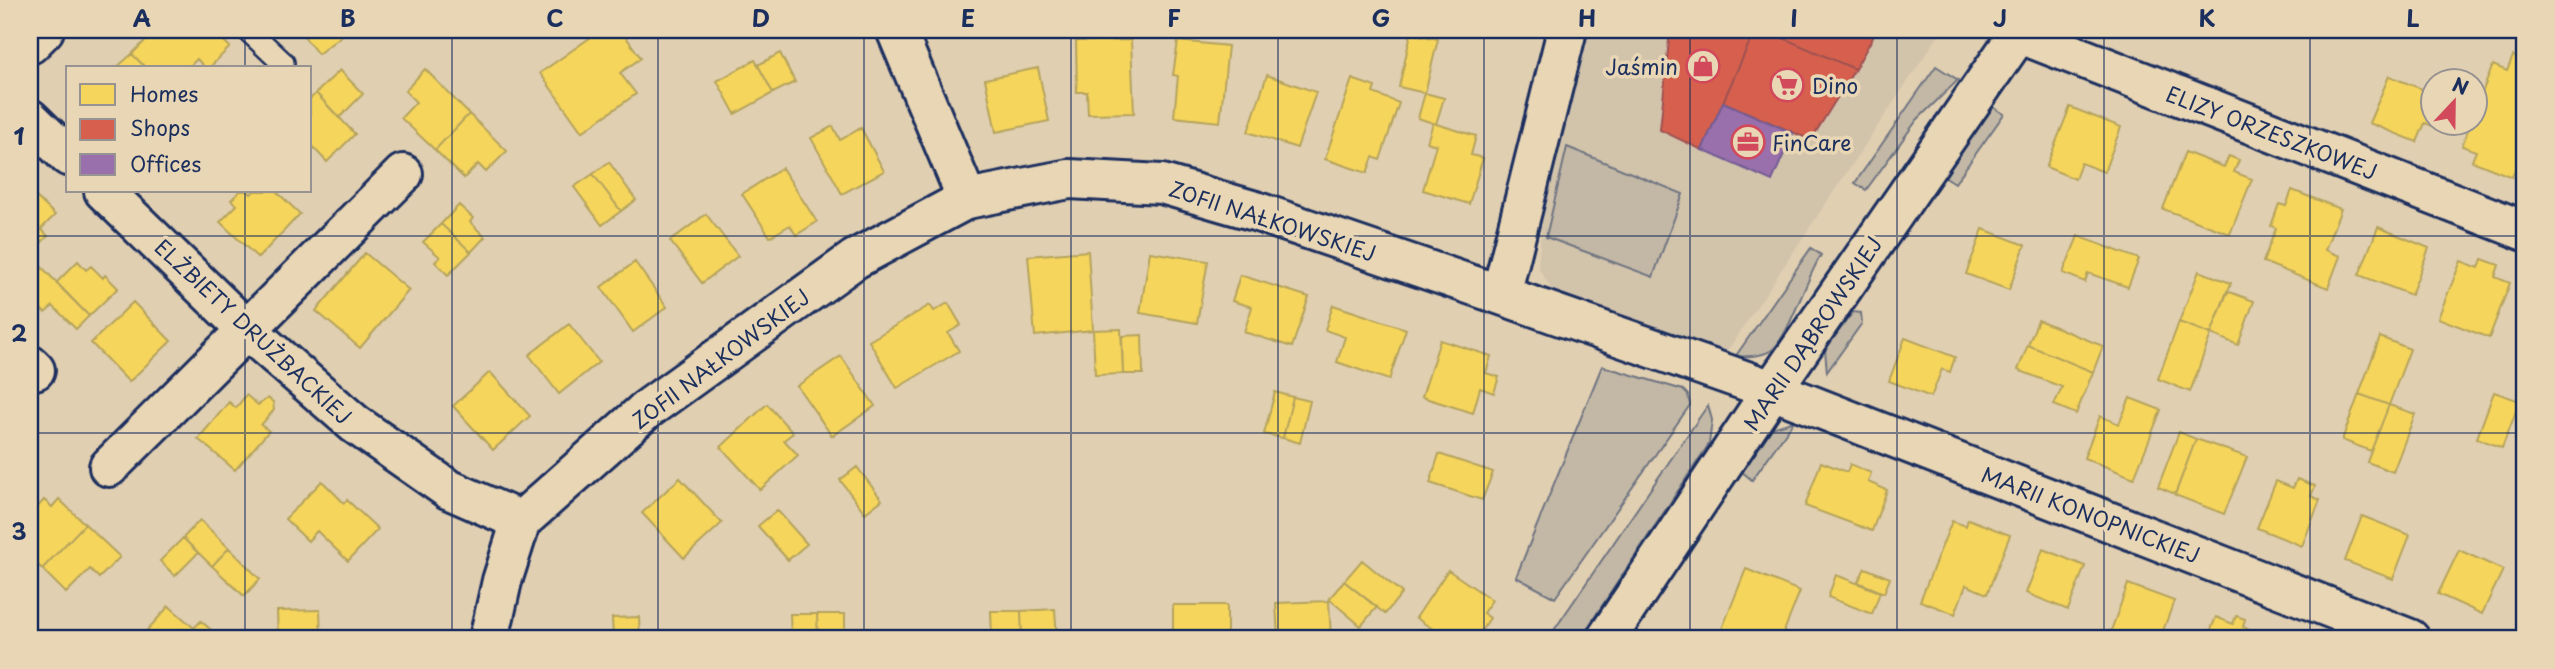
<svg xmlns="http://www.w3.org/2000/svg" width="2555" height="669" font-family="'Playpen Sans',sans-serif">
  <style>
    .built { fill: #d2c3ab }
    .green { fill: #c3b8a5; stroke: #6f7482; stroke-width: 2 }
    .homes { fill: #f6d55c; stroke: #b4a35d; stroke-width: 2 }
    .shops { fill: #d6604d; stroke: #9e5152; stroke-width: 2 }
    .offices { fill: #9970ab; stroke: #735c94; stroke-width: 2 }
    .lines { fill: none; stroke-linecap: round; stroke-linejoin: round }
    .lane-casing { stroke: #1b2f5e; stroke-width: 26 }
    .street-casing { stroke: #1b2f5e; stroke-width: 44 }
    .secondary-casing { stroke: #1b2f5e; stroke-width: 44 }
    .lane { stroke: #e9d6b4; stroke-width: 21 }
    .street { stroke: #e9d6b4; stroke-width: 38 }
    .secondary { stroke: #e9d6b4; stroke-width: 38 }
    .grid { fill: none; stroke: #1b2f5e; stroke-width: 2; stroke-opacity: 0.55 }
    .labels { text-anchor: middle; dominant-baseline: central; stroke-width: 7; stroke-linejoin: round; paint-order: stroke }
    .poi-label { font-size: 21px; fill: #1b2f5e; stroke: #e9d6b4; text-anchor: start }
    .street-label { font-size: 21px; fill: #1b2f5e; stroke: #e9d6b4 }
    .neatline { fill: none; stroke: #1b2f5e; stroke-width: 2.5 }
    .grid-label { font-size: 23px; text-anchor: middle; font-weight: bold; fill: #1b2f5e }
  </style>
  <rect width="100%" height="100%" fill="#e1cfb1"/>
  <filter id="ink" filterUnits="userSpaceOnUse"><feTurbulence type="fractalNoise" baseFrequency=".0143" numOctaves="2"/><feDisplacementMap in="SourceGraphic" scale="14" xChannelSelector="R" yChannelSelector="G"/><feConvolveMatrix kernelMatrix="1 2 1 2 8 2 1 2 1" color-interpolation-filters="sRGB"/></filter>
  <g filter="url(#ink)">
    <!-- built -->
    <path class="built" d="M1585 30H1942L1723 357 1555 295 1538 267 1542 219Z"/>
    <!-- green -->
    <path class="green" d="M1936 66 1958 80 1917 120 1866 190 1855 183Z
      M1993 107 2004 114 1955 183 1944 176Z
      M1567 147 1683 194 1653 277 1546 237Z
      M1811 248 1821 255C1807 277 1789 335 1773 349 1763 357 1747 356 1735 357Z
      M1853 312 1861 313 1862 323 1827 372 1825 350Z
      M1602 366 1683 390 1688 395 1690 405 1555 598 1516 577Z
      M1708 405 1712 420 1709 444 1580 639H1548Z
      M1794 421 1752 480 1741 471 1772 428Z"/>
    <!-- homes -->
    <path class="homes" d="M156 30H213L230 47 209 68H205L197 59 188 68H146L132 54Z
      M299 30H349L318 54Z
      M601 30H621L641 58 620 73 636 94 582 132 540 73Z
      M1411 33 1438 39 1425 93 1399 87Z
      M1131 40 1134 113 1088 114 1087 92H1077L1076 41Z
      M1178 41 1228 46 1220 122 1174 117 1178 76 1173 75Z
      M780 53 795 82 773 93 758 65Z
      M132 54 146 68H116Z
      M2513 56 2525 60V144L2512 177 2472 161 2476 151 2462 146 2471 122H2474V113L2493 65 2507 71Z
      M755 60 773 93 735 114 717 81Z
      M1038 68 1049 121 996 132 985 79Z
      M425 69 469 114 435 150 401 118 416 102 405 91Z
      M340 70 363 94 339 118 316 93Z
      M1267 75 1316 92 1297 148 1248 132Z
      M2389 76 2432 93V122H2447L2443 130 2425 123 2417 142 2369 123Z
      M1352 79 1375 87 1373 93 1399 103 1380 160 1373 157 1367 173 1325 159Z
      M316 93 355 134 327 162 310 144V99Z
      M1425 93 1444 98 1436 124 1418 118Z
      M2070 107 2121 127 2104 172 2081 163 2075 179 2046 167Z
      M469 114 507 151 486 172 478 164 464 178 435 150Z
      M1433 123 1476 136 1471 155 1483 158 1469 204 1423 190 1436 145 1427 142Z
      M833 126 840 140 861 128 884 171 842 194 811 138Z
      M2185 152 2224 167 2229 156 2239 160 2234 172 2252 179 2230 234 2163 209Z
      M609 162 636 200 621 211 593 174Z
      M782 168 817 222 796 235 790 225 770 237 742 194Z
      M593 174 621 211 602 225 574 187Z
      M2292 190 2341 209 2325 250 2340 256 2328 288 2263 262 2276 228 2271 226 2279 204 2286 206Z
      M30 191 55 215 41 229 48 236 32 252 30 250Z
      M240 191H248L251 194 254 191H276L300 214 258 258 220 222 237 205 231 200Z
      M459 205 473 218 470 222 485 237 471 252 441 224Z
      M706 214 738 256 702 283 670 241Z
      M441 224 471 252 448 275 435 262 440 257 423 242Z
      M2378 227 2429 248 2411 295 2359 275Z
      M1983 229 2025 245 2009 290 1966 274Z
      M2078 236 2139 259 2128 287 2088 273 2085 282 2063 273Z
      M1088 251 1093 330 1035 336 1028 256Z
      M1150 252 1208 261 1197 323 1140 313Z
      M365 253 409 290 360 348 316 311Z
      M34 259 89 316 76 329 53 306 45 313 30 298 39 288 30 278V263Z
      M2482 259 2499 265 2495 277 2510 283 2489 338 2438 318 2461 261 2479 268Z
      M78 261 86 270 91 266 103 278 105 275 118 288 89 316 56 283Z
      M635 262 667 307 633 332 601 287Z
      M2199 271 2231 283 2211 334 2179 322Z
      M1240 275 1309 297 1292 347 1244 332 1252 307 1232 301Z
      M2227 291 2254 301 2238 345 2211 334Z
      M133 302 171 341 129 382 91 343Z
      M948 303 961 325 948 333 959 351 897 388 869 341 930 305 934 311Z
      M1333 305 1406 329 1389 380 1337 362 1345 337 1325 330Z
      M2038 320 2103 346 2093 372 2028 345Z
      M2179 322 2211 334 2190 392 2158 379Z
      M569 324 599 362 559 394 529 355Z
      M1121 329 1123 374 1095 375 1093 330Z
      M1142 335 1143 374H1123L1122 336Z
      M2380 337 2410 349 2389 405 2359 394Z
      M1905 338 1955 357 1950 372 1942 369 1931 397 1889 381Z
      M1440 340 1491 356 1486 373 1499 377 1494 393 1480 388 1473 413 1422 397Z
      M2028 345 2093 372 2076 414 2054 405 2062 387 2018 370Z
      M841 356 875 406 832 436 797 386Z
      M490 372 530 416 493 450 453 406Z
      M1275 392 1293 397 1283 438 1264 434Z
      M2494 392 2520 401 2502 448 2477 438Z
      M2359 394 2389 405 2371 451 2342 440Z
      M246 395 258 405 268 398 273 402 274 410 261 425 269 431 235 470 198 439 229 402 236 408Z
      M1293 397 1310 401 1300 443 1283 438Z
      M2130 398 2161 410 2134 478 2084 458 2100 416 2119 424Z
      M767 404 793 433 784 440 798 455 760 490 721 447Z
      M2389 405 2415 414 2393 472 2367 462Z
      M2179 432 2196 439 2175 494 2158 487Z
      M2196 439 2247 457 2224 514 2175 495Z
      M1439 454 1493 472 1482 500 1430 483Z
      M1821 462 1847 472 1850 464 1871 473 1868 482 1887 490 1872 531 1805 506Z
      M857 467 882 500 865 513 840 480Z
      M680 478 722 523 684 558 642 513Z
      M2297 479 2315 486 2311 496 2320 500 2302 546 2257 528 2276 481 2293 488Z
      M322 481 344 503 347 500 378 529 348 561 317 531 308 541 285 519Z
      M59 499 85 524 42 569 30 557V527L35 522 30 515 44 500 52 507Z
      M777 510 807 544 788 560 758 526Z
      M2362 516 2410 535 2393 579 2345 561Z
      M1968 519 2010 535 1987 594 1966 585 1955 614 1920 601 1952 521 1966 526Z
      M200 520 229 548 212 566 183 538Z
      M85 524 120 557 99 578 90 569 66 593 42 569Z
      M183 538 198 553 175 576 160 561Z
      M229 548 260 579 244 596 212 566Z
      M2043 549 2085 566 2068 610 2026 593Z
      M2459 550 2503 570 2482 614 2438 594Z
      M1362 560 1402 593 1385 614 1344 581Z
      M1865 568 1890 578 1884 593 1858 582Z
      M1746 569 1800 591 1781 639H1718Z
      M1448 570 1492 600 1483 613 1490 618 1481 631 1486 635 1484 639H1448L1416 618Z
      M1836 575 1880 592 1872 614 1828 597Z
      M1344 581 1377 607 1361 626 1329 599Z
      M2128 584 2174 601 2160 639H2108Z
      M1329 601 1331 639H1278L1276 603Z
      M1173 605H1227V639H1173Z
      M169 606 194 628 201 621 221 639H139Z
      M1055 609 1057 639H1022L1021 611Z
      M320 610 321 639H278L277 611Z
      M991 611H1021L1022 639H992Z
      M790 614H817L818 639H791Z
      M817 614H845V639H818Z
      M2236 616 2245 619 2243 627 2261 634 2259 639H2207L2216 617 2233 624Z
      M639 617 640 639H613L612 618Z"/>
    <!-- shops -->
    <path class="shops" d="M1670 30H1755L1702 150 1660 130Z
      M1755 30H1780L1778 36 1855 69 1811 140 1723 102Z
      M1780 30H1877L1855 69 1778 36Z"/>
    <!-- offices -->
    <path class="offices" d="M1723 102 1793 133 1772 181 1702 150Z"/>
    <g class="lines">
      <defs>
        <path id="lane" d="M248 30 283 63"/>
        <path id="street" d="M896 30 967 199
          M2018 33 2525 231
          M30 44 44 30
          M30 119 68 156
          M104 191 247 330 355 424 448 489 521 521
          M1501 295 1567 30
          M30 365 35 370
          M109 467 403 174
          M489 639 502 581 521 521 646 410 855 259 967 199 1069 179 1162 184 1255 211 1501 295 1772 390 2410 639"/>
        <path id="secondary" d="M1606 639 1772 390 2021 30"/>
      </defs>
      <!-- lane casing -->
      <use href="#lane" class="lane-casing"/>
      <!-- street casing -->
      <use href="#street" class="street-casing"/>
      <!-- secondary casing -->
      <use href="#secondary" class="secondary-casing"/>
      <!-- lane -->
      <use href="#lane" class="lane"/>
      <!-- street -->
      <use href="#street" class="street"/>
      <!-- secondary -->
      <use href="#secondary" class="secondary"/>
    </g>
  </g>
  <!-- grid -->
  <path class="grid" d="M245 30V68M452 30V639M658 30V639M864 30V639M1071 30V639M1278 30V639M1484 30V639M1690 30V639M1897 30V639M2104 30V639M2310 30V639M245 191V639M30 236H2525M30 433H2525"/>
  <!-- icons -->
  <defs>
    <symbol id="shop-ring" viewBox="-11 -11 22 22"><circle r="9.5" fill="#e9d6b4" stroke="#d1495b" stroke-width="1.5"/><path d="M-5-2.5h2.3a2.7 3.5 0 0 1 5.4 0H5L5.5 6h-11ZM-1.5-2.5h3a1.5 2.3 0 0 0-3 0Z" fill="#d1495b"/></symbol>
    <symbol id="supermarket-ring" viewBox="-11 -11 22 22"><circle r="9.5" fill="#e9d6b4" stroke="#d1495b" stroke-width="1.5"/><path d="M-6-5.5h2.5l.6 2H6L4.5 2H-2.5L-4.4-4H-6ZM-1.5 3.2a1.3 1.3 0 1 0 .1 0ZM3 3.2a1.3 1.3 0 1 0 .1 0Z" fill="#d1495b"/></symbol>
    <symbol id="office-ring" viewBox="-11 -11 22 22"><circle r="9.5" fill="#e9d6b4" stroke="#d1495b" stroke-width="1.5"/><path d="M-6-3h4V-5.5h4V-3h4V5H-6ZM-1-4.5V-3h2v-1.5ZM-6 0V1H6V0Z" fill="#d1495b"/></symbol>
  </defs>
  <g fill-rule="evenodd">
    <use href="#shop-ring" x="1684" y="47" width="38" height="38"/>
    <use href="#supermarket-ring" x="1768" y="66" width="38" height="38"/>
    <use href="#office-ring" x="1729" y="123" width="38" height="38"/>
  </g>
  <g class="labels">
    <!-- poi labels -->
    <g class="poi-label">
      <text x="1678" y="66" text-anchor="end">Jaśmin</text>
      <text x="1812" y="85">Dino</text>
      <text x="1772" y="142">FinCare</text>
    </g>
    <!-- street labels -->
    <g class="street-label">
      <text transform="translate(2272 132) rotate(21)">ELIZY ORZESZKOWEJ</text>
      <text transform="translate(1273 220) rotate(18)">ZOFII NAŁKOWSKIEJ</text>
      <text transform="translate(254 331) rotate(43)">ELŻBIETY DRUŻBACKIEJ</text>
      <text transform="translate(1812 333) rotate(-56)">MARII DĄBROWSKIEJ</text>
      <text transform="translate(720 358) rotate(-37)">ZOFII NAŁKOWSKIEJ</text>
      <text transform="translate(2091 514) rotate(21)">MARII KONOPNICKIEJ</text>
    </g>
  </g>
  <!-- margin -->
  <rect width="2555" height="669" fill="none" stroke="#e9d6b4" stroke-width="77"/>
  <!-- legend -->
  <rect x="66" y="66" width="245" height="126" fill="#e9d6b4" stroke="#979392" stroke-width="2"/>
  <rect x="80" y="84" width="35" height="21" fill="#f6d55c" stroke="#979392" stroke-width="2"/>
  <text x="130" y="102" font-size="21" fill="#1b2f5e">Homes</text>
  <rect x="80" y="119" width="35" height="21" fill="#d6604d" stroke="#979392" stroke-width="2"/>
  <text x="130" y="136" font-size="21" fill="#1b2f5e">Shops</text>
  <rect x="80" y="154" width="35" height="21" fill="#9970ab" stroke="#979392" stroke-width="2"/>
  <text x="130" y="172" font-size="21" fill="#1b2f5e">Offices</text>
  <!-- north arrow -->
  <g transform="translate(2454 102) rotate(22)"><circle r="33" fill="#e9d6b4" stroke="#979392" stroke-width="2"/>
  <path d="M0-5L12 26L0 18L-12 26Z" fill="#d1495b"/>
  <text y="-10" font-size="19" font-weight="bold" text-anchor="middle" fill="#1b2f5e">N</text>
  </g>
  <rect x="38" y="38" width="2478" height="592" class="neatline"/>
  <g class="grid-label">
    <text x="142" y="27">A</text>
    <text x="348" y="27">B</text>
    <text x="555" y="27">C</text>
    <text x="761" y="27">D</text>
    <text x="968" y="27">E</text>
    <text x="1174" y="27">F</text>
    <text x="1381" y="27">G</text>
    <text x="1587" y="27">H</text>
    <text x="1794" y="27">I</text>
    <text x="2000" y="27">J</text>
    <text x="2207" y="27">K</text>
    <text x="2413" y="27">L</text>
    <text x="19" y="145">1</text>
    <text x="19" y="342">2</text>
    <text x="19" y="540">3</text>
  </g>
</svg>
